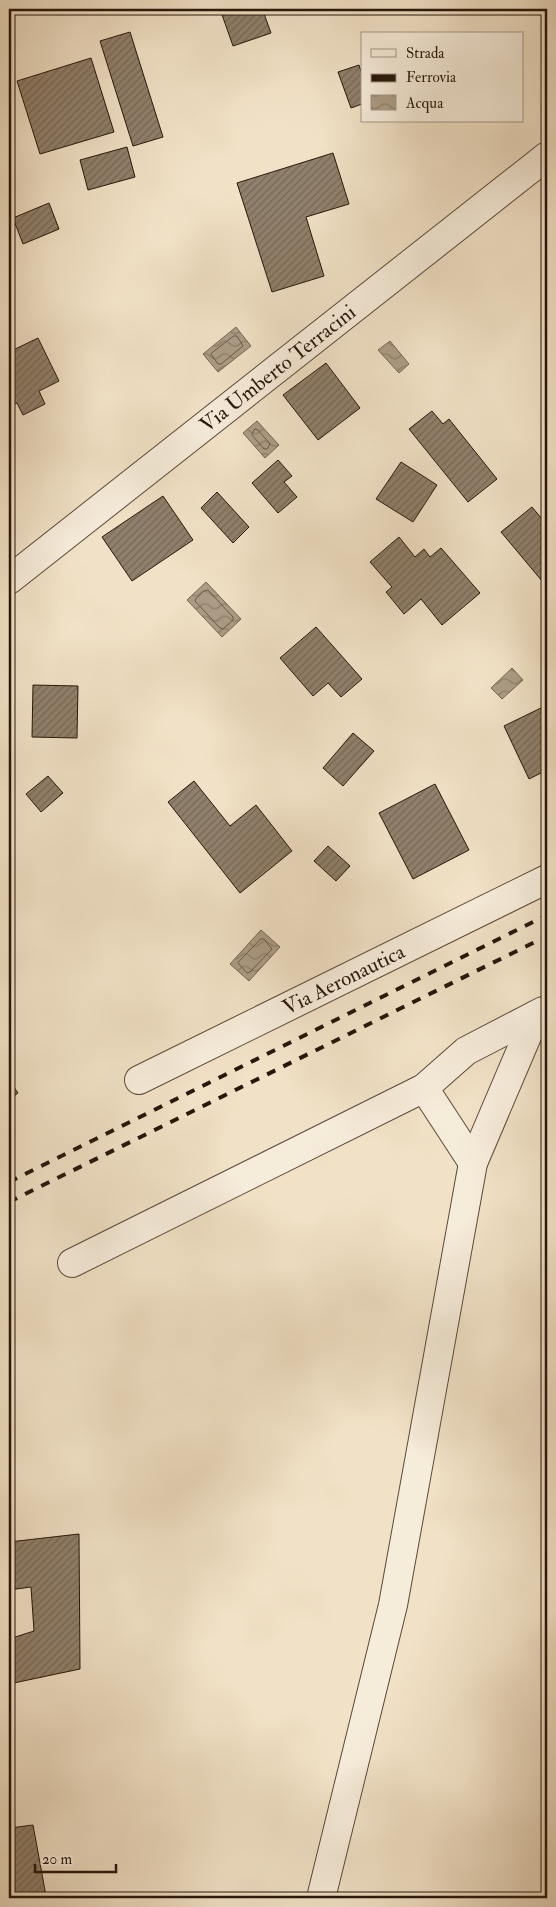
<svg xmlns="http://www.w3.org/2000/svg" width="556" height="1907" font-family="'IM FELL Double Pica',serif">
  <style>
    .water { fill: url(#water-waves); stroke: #776654 }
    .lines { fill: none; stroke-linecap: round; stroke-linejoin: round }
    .shore { stroke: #6a5948; stroke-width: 1 }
    .building { fill: url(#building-hatch); stroke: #27160a }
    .street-casing { stroke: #5a4939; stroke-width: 30 }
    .street { stroke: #f6ecda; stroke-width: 28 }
    .rail { stroke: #27160a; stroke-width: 4; stroke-dasharray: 9 9; stroke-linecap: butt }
    .labels { text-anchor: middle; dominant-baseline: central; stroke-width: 4.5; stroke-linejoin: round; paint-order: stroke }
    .street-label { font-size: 21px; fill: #27160a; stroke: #f6ecda }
  </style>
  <defs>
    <pattern id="water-waves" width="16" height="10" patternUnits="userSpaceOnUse" patternTransform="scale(1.25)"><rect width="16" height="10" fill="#ac9c86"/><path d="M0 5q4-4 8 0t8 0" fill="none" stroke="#8c7e6c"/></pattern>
    <pattern id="building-hatch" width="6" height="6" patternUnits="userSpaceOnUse" patternTransform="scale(1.25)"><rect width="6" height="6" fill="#90806c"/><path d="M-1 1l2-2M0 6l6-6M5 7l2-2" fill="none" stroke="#766857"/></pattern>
  </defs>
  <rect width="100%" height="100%" fill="#f1e1c6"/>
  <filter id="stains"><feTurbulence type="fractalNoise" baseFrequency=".004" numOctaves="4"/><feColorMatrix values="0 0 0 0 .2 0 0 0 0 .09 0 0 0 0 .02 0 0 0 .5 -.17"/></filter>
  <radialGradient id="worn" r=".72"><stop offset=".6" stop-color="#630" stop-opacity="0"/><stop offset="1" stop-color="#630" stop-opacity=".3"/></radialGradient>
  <!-- water -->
  <path class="water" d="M236 327 251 346 218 372 203 354Z
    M390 341 409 364 399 373 378 350Z
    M257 421 279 445 265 458 243 433Z
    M206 582 241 619 222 637 187 600Z
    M512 668 523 680 502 699 491 688Z
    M261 930 280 947 249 981 230 964Z"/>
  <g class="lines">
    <!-- shore -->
    <path class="shore" d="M234 336H237L243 346 221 364H218L211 354Z
      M255 429 258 430 270 444 267 449H264L252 435Z
      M204 591 208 590 233 617V620L223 629 220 628 195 601 196 599Z
      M261 939H264L272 949 250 972 247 973 238 963Z"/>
  </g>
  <!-- building -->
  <path class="building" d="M220 9H270L263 11 271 33 233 46Z
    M130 32 163 137 133 146 100 41Z
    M91 58 114 132 40 154 17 81Z
    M359 65 362 74V104L351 108 338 72Z
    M127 147 135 177 88 190 80 160Z
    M333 153 349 204 306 217 324 276 272 292 237 183Z
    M49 203 59 229 23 244 13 218Z
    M38 338 59 381 39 391 45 404 23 415 17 403 9 407V352Z
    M326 363 360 408 318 440 283 395Z
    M432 411 443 424 449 419 497 479 468 502 409 429Z
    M278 460 292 476 284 482 297 497 278 513 252 483Z
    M401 462 437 485 413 522 376 499Z
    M217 492 249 527 233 543 201 508Z
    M163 496 193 540 132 581 102 537Z
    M532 507 547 525V577L542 581 501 532Z
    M399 537 415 557 424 549 430 557 441 548 480 593 442 625 421 599 404 614 386 592 392 587 370 562Z
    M316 627 362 679 341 697 328 683 313 696 280 658Z
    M33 685 78 686 77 738 32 737Z
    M547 705V770L529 779 504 726Z
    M353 733 374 751 343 786 323 768Z
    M48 776 63 793 41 812 26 794Z
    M194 781 230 826 256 805 292 851 240 893 168 802Z
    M435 784 469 850 413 879 379 813Z
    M328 846 350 866 336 881 314 861Z
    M9 1080 18 1093 9 1100Z
    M79 1534 80 1669 9 1684V1639L34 1631 31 1587 9 1590V1542Z
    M33 1825 46 1896 34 1898H9V1851L14 1850 10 1828Z"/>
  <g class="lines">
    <defs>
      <g id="street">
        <path id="s1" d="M9 580 547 156"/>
        <path id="s2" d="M139 1080 547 879"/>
        <path d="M424 1088 473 1163"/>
        <path d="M72 1263 424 1088 466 1051 543 1011"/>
        <path d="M321 1898 393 1605 473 1163 536 1015"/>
      </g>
    </defs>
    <!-- street casing -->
    <use href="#street" class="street-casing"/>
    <!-- street -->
    <use href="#street" class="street"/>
    <!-- rail -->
    <path class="rail" d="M9 1182 547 915
      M9 1202 547 936"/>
  </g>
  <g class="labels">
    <!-- street labels -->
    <g class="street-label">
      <text stroke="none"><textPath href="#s1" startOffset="342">Via Umberto Terracini</textPath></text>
      <text stroke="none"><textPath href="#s2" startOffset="228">Via Aeronautica</textPath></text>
    </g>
  </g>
  <!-- margin -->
  <rect width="556" height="1907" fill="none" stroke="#f1e1c6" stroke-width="30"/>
  <rect x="10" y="10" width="536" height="1887" fill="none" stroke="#27160a" stroke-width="2.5"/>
  <rect x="15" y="15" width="526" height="1877" fill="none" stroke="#27160a"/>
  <!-- legend -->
  <rect x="361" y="32" width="162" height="90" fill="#f6ecda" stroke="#a39687"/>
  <rect x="371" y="49" width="25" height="8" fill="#f6ecda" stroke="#a39687"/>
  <text x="406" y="58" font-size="15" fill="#27160a">Strada</text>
  <rect x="371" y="74" width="25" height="8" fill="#27160a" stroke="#a39687"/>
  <text x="406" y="82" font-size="15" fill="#27160a">Ferrovia</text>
  <rect x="371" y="95" width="25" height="15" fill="url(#water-waves)" stroke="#a39687"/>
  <text x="406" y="108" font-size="15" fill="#27160a">Acqua</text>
  <!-- scale -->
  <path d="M35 1864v8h81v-8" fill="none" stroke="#27160a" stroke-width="2.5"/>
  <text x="42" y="1864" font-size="15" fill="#27160a" stroke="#f6ecda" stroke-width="4" paint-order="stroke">20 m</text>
  <rect width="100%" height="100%" filter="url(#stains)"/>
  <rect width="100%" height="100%" fill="url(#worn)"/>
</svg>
